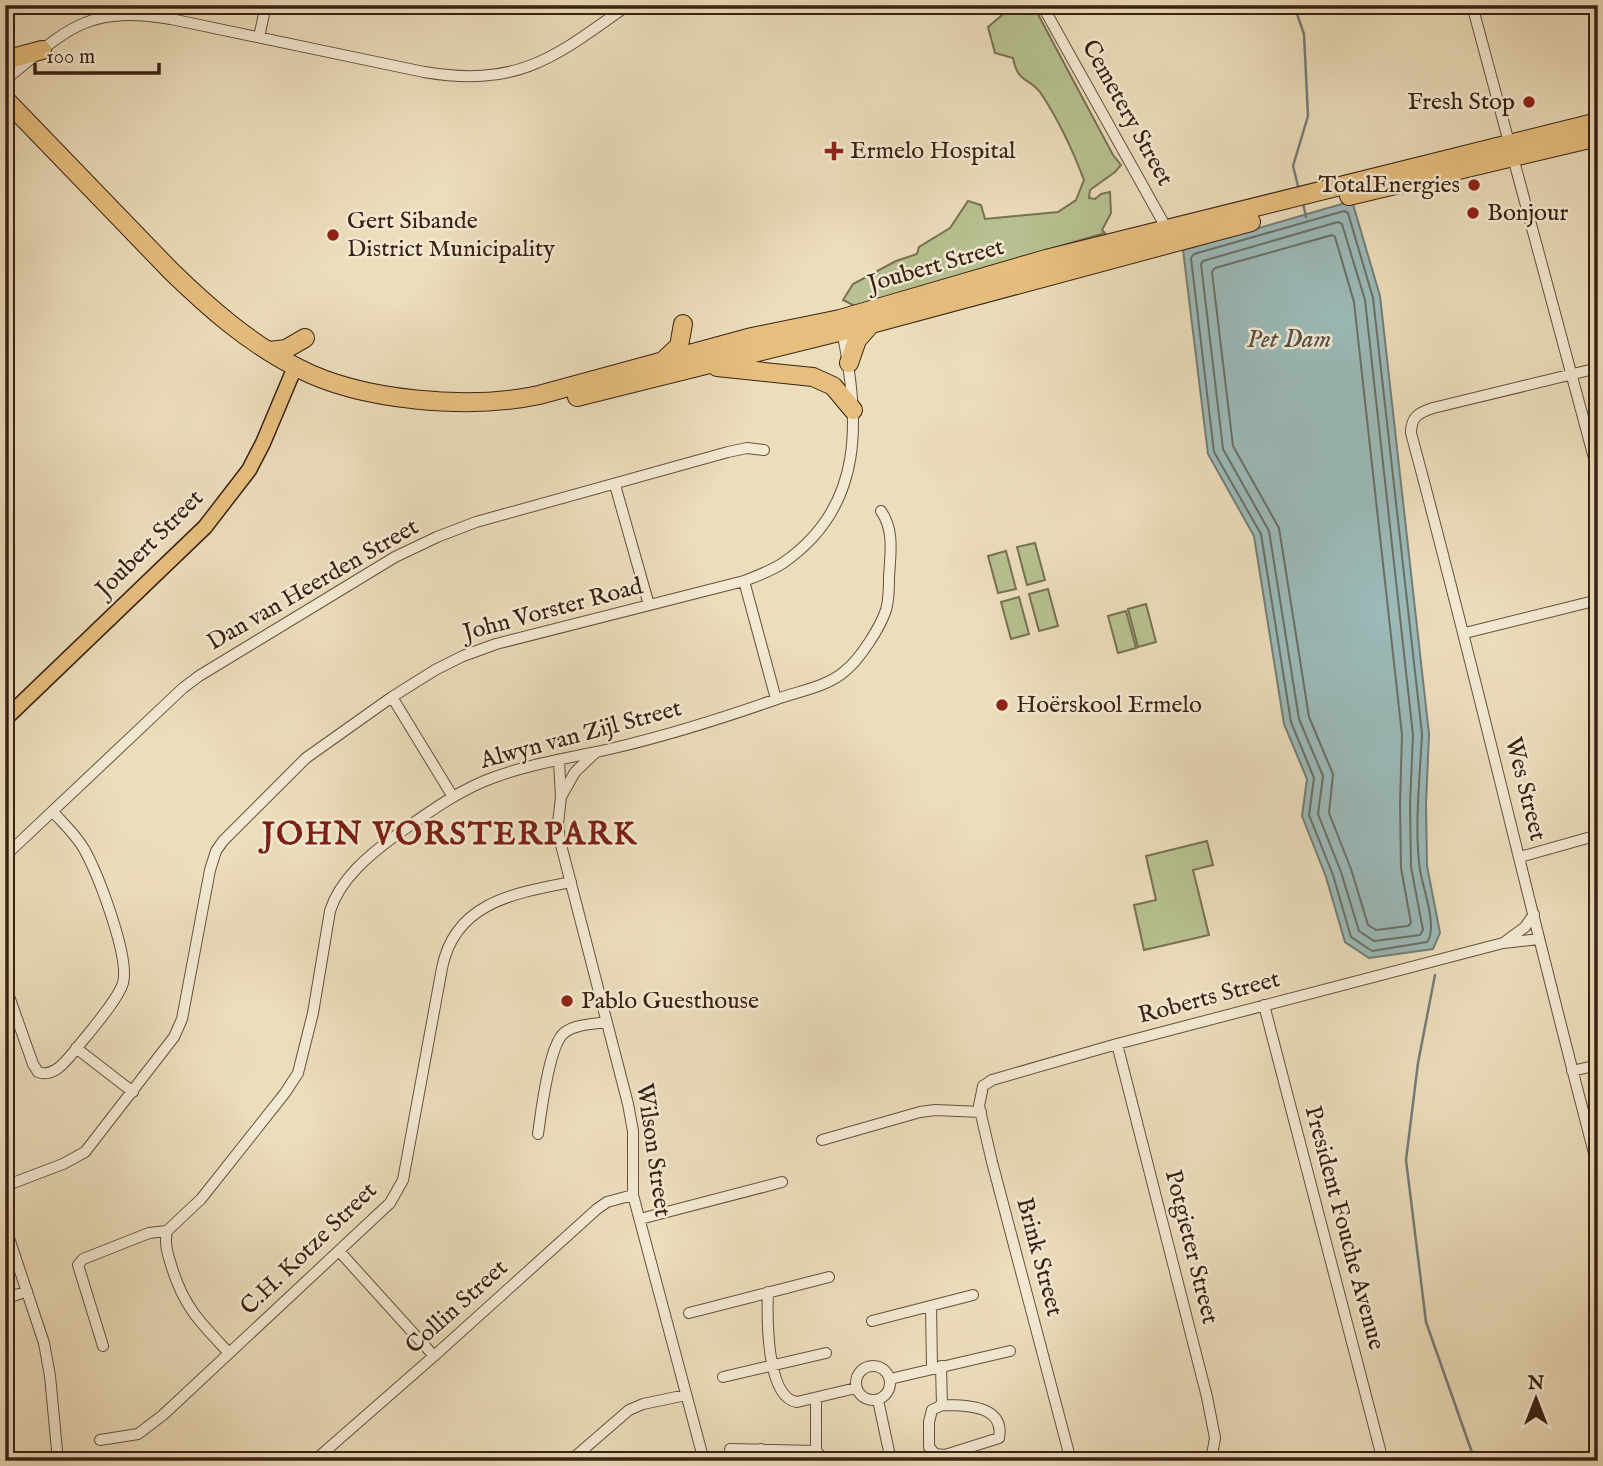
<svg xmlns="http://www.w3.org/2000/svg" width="1603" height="1466" font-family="'IM FELL English',serif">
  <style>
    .green { fill: #b7c191; stroke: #787152; stroke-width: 2 }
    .water { fill: #9bbab9; stroke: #747d77; stroke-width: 2 }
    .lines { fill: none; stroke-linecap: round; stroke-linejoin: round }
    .shore { stroke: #6a6e66; stroke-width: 2 }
    .stream { stroke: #747d77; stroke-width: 2.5 }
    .street-casing { stroke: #66503d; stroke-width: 12 }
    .primary-casing { stroke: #392113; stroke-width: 17 }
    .highway-casing { stroke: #392113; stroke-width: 20 }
    .street { stroke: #f3e9d3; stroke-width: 10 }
    .primary { stroke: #e6be7e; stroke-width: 14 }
    .highway { stroke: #e6be7e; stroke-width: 18 }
    .poi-dot { fill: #8f2418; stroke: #f3e9d3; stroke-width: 2.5 }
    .labels { text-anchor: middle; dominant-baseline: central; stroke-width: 5; stroke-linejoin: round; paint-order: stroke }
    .poi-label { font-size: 24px; fill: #392113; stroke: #f3e9d3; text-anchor: start }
    .street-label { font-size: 24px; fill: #392113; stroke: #f3e9d3 }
    .water-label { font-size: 26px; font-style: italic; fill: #564f45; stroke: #f3e9d3 }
    .district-label { font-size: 32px; font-weight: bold; letter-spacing: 2px; fill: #7a1f14; stroke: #f3e9d3 }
  </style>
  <rect width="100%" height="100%" fill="#ecddbb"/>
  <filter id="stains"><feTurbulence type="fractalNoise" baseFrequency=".00286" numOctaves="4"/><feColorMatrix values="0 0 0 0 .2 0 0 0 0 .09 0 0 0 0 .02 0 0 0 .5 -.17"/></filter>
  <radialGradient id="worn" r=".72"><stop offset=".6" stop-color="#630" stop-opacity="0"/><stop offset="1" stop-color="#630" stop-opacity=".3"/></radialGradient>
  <!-- green -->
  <path class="green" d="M1024 5H1033L1113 155 1121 165 1115 172 1090 190 1089 198 1095 199 1101 194 1110 192 1111 213 1102 230 1105 233 855 306 843 300 853 284 896 261 917 254 919 247 950 228 968 201 981 205 985 219 1058 212 1076 200 1084 180C1073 151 1059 121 1042 95 1031 77 1018 85 1013 58L995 53 988 27 1008 10Z
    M1035 543 1045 580 1027 585 1017 547Z
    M1006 551 1016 589 998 593 988 556Z
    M1048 589 1058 626 1039 631 1029 594Z
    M1019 597 1029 634 1011 639 1001 602Z
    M1146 604 1156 642 1138 647 1128 609Z
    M1126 611 1136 648 1118 653 1108 616Z
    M1207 841 1213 865 1193 870 1209 935 1144 950 1134 905 1156 900 1146 856Z"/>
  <!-- water -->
  <path class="water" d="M1352 201 1380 296 1429 734 1426 804 1427 866 1440 933 1433 949 1369 958 1345 942 1326 877 1302 816 1307 779 1284 724 1254 536 1208 454 1183 250Z"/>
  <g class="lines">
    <!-- shore -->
    <path class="shore" d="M1344 211 1348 213 1373 298 1422 734C1420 777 1414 828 1420 870 1423 889 1438 927 1427 942L1372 951 1351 937 1333 875 1309 815 1314 778 1291 722 1261 534 1214 452 1191 258 1194 254Z
      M1338 222 1342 224 1365 300 1413 735 1410 804 1411 867 1423 930 1420 935 1374 941 1359 931 1341 872 1318 814 1323 776 1299 719 1269 531 1223 449 1201 264 1203 261Z
      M1332 235 1335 237 1354 302 1402 735 1400 804 1401 868 1411 923 1408 926 1376 930 1368 925 1351 869 1329 813 1333 774 1309 717 1279 528 1233 446 1212 272 1215 268Z"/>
    <!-- stream -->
    <path class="stream" d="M1294 5 1304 34 1308 116 1293 166 1299 190
      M1303 203 1306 217
      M1435 975 1418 1063 1406 1160 1426 1322 1475 1461"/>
    <defs>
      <path id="street" d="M1042 5 1168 231
        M1472 5 1598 473
        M162 17 166 5
        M259 37 266 5
        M5 80C68 29 86 5 171 19L424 72C519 88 555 57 628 5
        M1598 368 1433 408C1418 413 1411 417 1411 433 1477 677 1533 924 1598 1168
        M615 485 649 605
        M744 581 776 699
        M1465 633 1598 600
        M392 697 453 797
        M559 761 561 797 558 823 560 841 628 1104 633 1131V1195L704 1461
        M562 795 575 772 595 753
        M5 856 183 688 199 676 395 557 437 537 476 522 728 452 747 448 764 450
        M1520 857 1598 835
        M1506 941 1525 927 1534 914
        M5 985 33 1064 38 1072C54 1078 67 1060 76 1049 88 1034 118 1000 123 983 130 957 98 874 84 849 76 835 64 824 53 812
        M1264 1005 1383 1461
        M1117 1044 1207 1397 1215 1438 1211 1461
        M76 1048 133 1092
        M1572 1071 1598 1065
        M538 1134C541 1113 549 1045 564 1033 575 1024 594 1024 607 1022
        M822 1140 920 1112 935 1110 981 1112
        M5 1186 63 1164 85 1152 174 1037 182 1019 210 870 216 851 223 841 306 758 392 697 435 670 463 656 496 644 744 581C757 576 771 571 783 563 867 505 859 418 842 330
        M640 1219 782 1182
        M5 1226 44 1343 50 1376 58 1461
        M339 1251 434 1356
        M768 1292C767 1316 766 1398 797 1402L856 1388
        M5 1299 27 1291
        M931 1306 932 1367
        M689 1313 829 1277
        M872 1321 973 1295
        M103 1346 78 1265 83 1259 149 1233 167 1231
        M229 1353C201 1323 185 1309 172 1268 168 1255 164 1244 167 1231L201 1199 285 1093 298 1073 313 1013 330 911C340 879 369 855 395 836 426 814 460 789 495 777 533 763 575 757 614 748 669 735 723 718 777 699 799 691 827 687 845 671 860 659 880 628 886 610 889 600 889 588 889 578 890 555 895 531 881 511
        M856 1383a17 17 0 1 1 34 0a17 17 0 1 1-34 0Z
        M941 1366 942 1405
        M723 1377 826 1353
        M890 1379 1010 1351
        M878 1400 891 1461
        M942 1405C965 1405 1005 1405 999 1438L945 1455 935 1454 929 1447V1422L932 1410Z
        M100 1440 138 1434 163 1415 390 1203 403 1180 442 968C455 902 515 893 571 882
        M730 1449 816 1451 826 1461
        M816 1451V1398
        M314 1461 434 1356 597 1209 607 1202 633 1195
        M570 1461 629 1410 643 1404 686 1395
        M761 1461V1449
        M1071 1461 992 1162 979 1106 983 1086 992 1080 1117 1044 1503 943 1539 939"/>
      <path id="primary" d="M5 719 205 527 249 470 263 443 295 367"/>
      <path id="highway" d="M5 60 42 50
        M5 99 171 271C209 308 250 344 298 368 361 401 469 410 539 395L752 337 840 319 1046 259 1598 122
        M1349 196 1598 137
        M270 351 286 349 305 338
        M663 361 679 346 683 324
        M849 363 857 340 871 324
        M717 367 813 377 833 386 853 410
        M577 397 871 324 1251 222"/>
    </defs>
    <!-- street casing -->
    <use href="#street" class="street-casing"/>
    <!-- primary casing -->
    <use href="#primary" class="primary-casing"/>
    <!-- highway casing -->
    <use href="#highway" class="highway-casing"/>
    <!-- street -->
    <use href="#street" class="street"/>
    <!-- primary -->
    <use href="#primary" class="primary"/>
    <!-- highway -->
    <use href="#highway" class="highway"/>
  </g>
  <!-- markers -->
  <g class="poi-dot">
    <circle cx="1529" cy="102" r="7"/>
    <path d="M830.5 140.5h7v7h7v7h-7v7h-7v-7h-7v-7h7z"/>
    <circle cx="1474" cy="185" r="7"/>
    <circle cx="1473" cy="213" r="7"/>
    <circle cx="333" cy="235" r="7"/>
    <circle cx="1002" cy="705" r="7"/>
    <circle cx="567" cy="1001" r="7"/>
  </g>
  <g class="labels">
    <!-- poi labels -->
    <g class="poi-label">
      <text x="1515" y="102" text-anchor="end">Fresh Stop</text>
      <text x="850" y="151">Ermelo Hospital</text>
      <text x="1460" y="185" text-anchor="end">TotalEnergies</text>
      <text x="1487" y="213">Bonjour</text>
      <text x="347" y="221">Gert Sibande<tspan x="347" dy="28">District Municipality</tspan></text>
      <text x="1016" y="705">Hoërskool Ermelo</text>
      <text x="581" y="1001">Pablo Guesthouse</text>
    </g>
    <!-- street labels -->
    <g class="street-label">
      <text transform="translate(1127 113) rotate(61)">Cemetery Street</text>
      <text transform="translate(936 266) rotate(-16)">Joubert Street</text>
      <text transform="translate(150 544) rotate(-45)">Joubert Street</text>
      <text transform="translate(313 585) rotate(-30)">Dan van Heerden Street</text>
      <text transform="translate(553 610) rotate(-15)">John Vorster Road</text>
      <text transform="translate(581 735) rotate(-15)">Alwyn van Zijl Street</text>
      <text transform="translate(1525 789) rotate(76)">Wes Street</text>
      <text transform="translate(1209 998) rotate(-15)">Roberts Street</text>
      <text transform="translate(653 1150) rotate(82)">Wilson Street</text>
      <text transform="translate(1344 1228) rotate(75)">President Fouche Avenue</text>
      <text transform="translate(1191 1247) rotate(76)">Potgieter Street</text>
      <text transform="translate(309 1249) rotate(-44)">C.H. Kotze Street</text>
      <text transform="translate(1039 1257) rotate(75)">Brink Street</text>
      <text transform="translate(457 1307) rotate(-42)">Collin Street</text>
    </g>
    <!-- water labels -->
    <g class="water-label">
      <text x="1289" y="339">Pet Dam</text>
    </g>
    <!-- district labels -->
    <g class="district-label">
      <text x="450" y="835">JOHN VORSTERPARK</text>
    </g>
  </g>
  <!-- margin -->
  <rect width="1603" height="1466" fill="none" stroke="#ecddbb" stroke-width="28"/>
  <rect x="7" y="7" width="1589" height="1452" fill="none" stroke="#392113" stroke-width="3.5"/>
  <rect x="14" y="14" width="1575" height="1438" fill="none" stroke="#392113" stroke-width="2"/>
  <!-- north arrow -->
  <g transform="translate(1536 1399)" stroke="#f3e9d3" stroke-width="5" paint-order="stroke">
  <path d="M0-5L12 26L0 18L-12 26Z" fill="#392113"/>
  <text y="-10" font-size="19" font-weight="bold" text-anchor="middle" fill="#392113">N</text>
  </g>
  <!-- scale -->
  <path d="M35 63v10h124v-10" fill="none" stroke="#392113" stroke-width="3.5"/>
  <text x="46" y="63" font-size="21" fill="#392113" stroke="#f3e9d3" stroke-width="5" paint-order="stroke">100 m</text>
  <rect width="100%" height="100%" filter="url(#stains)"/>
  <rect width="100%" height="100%" fill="url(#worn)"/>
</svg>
